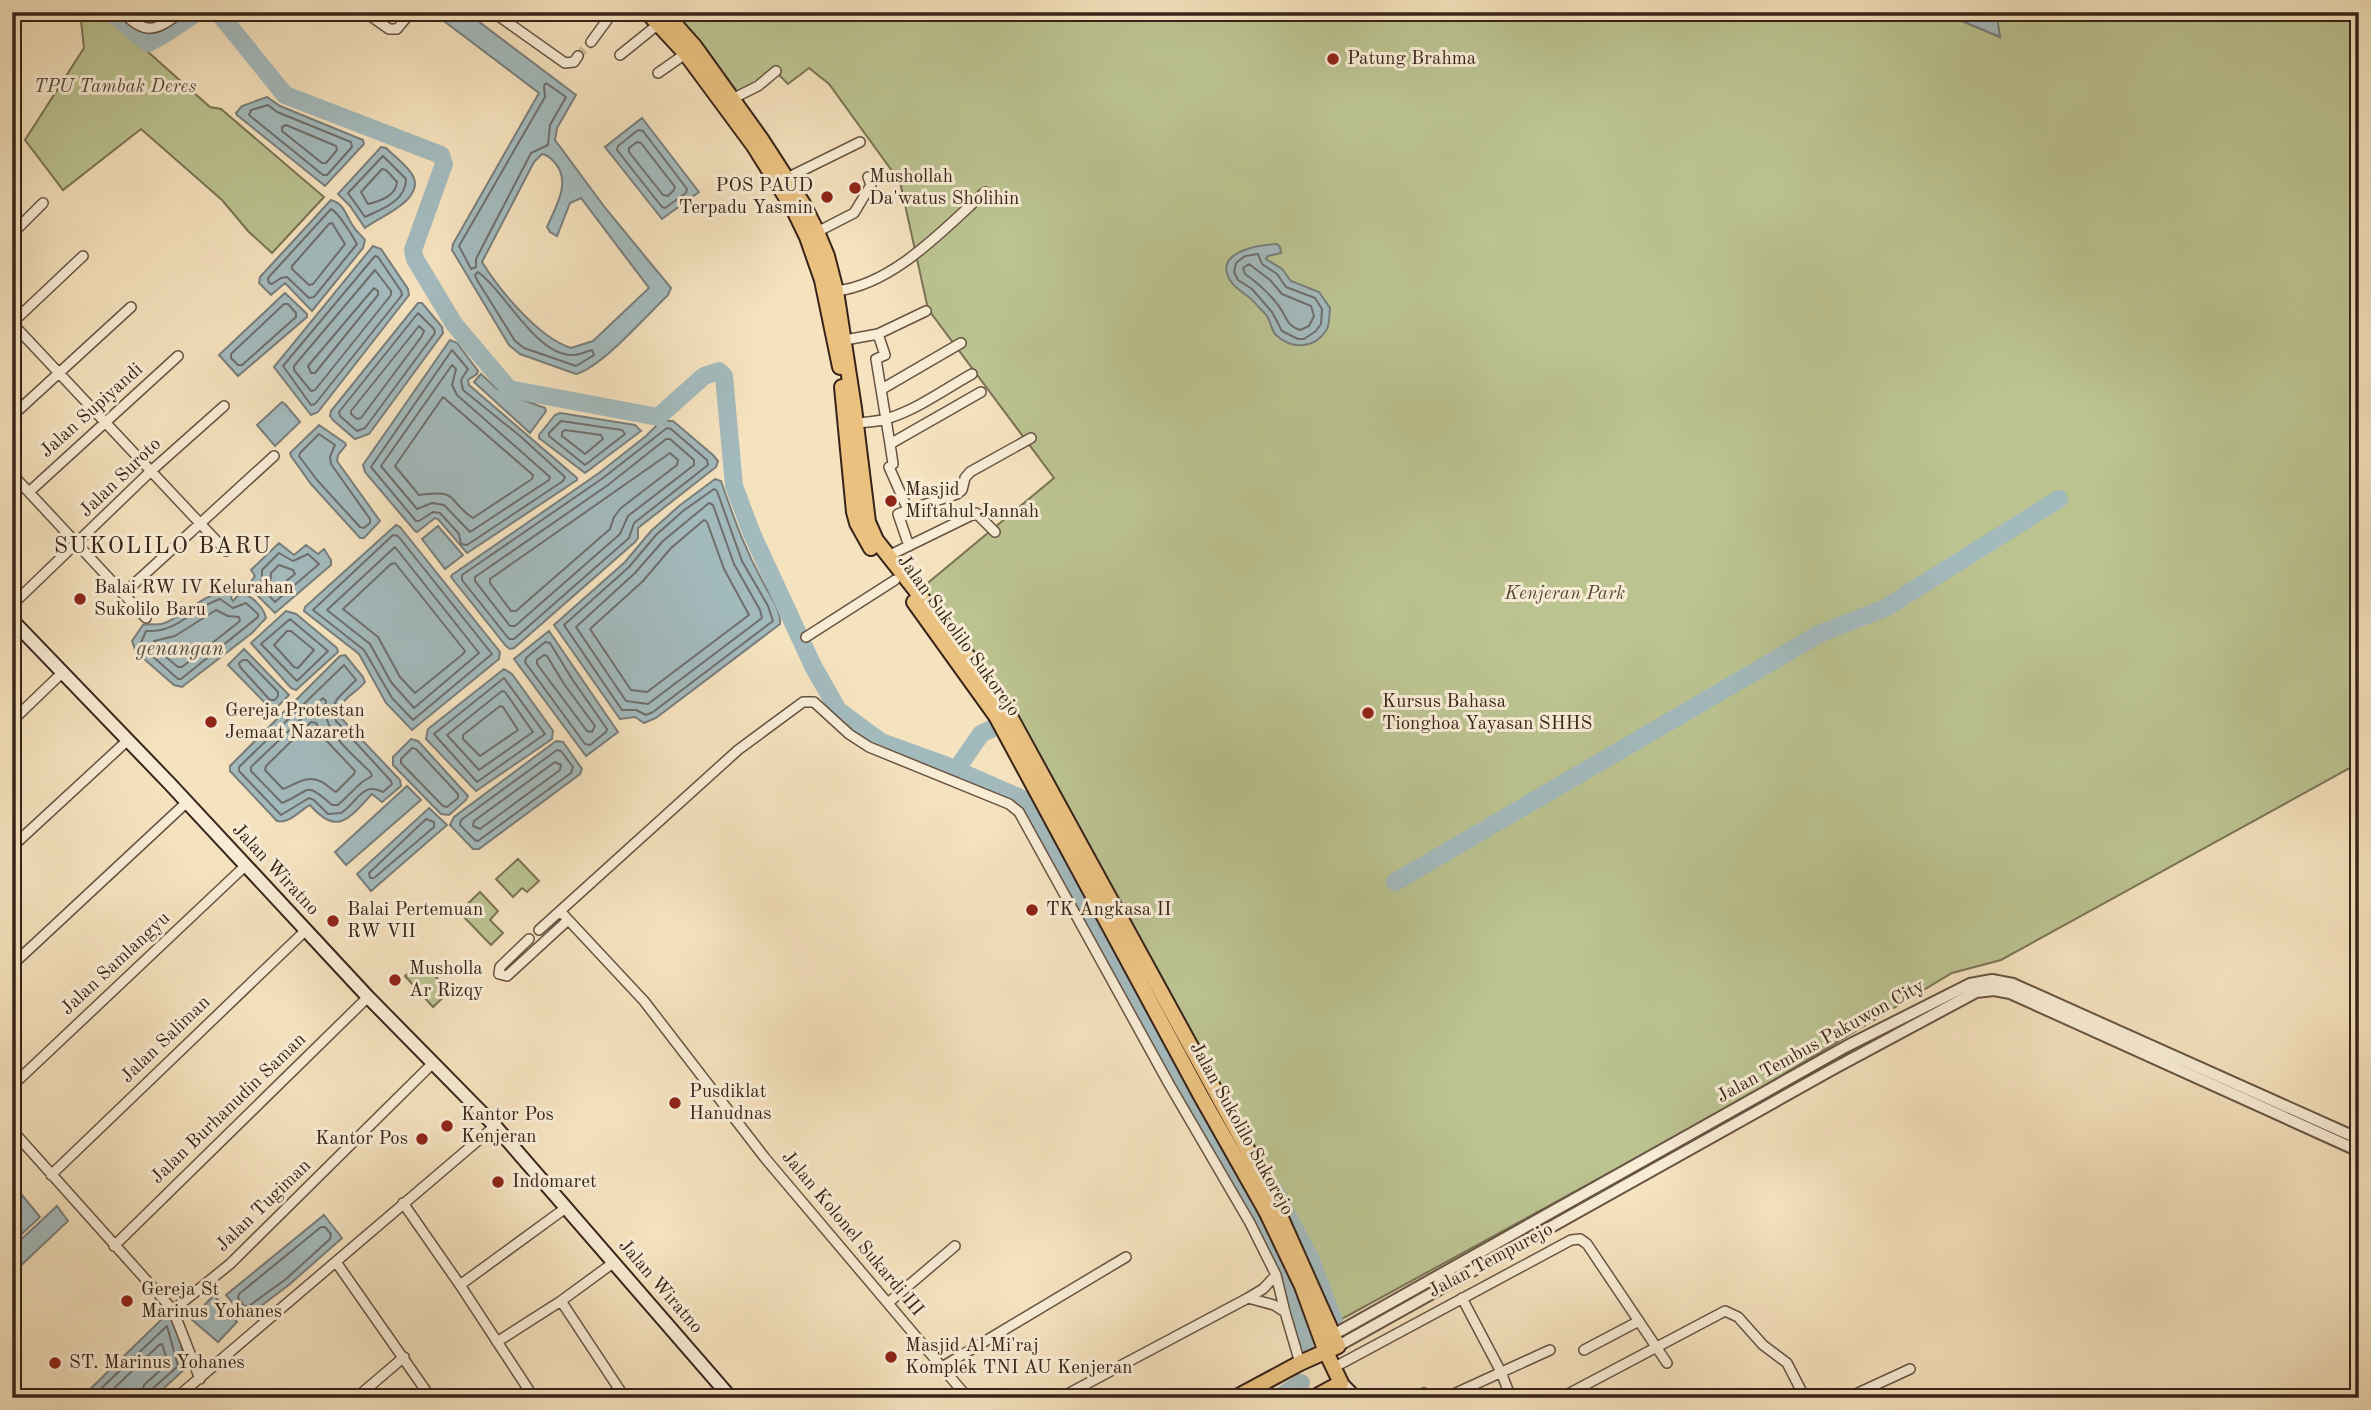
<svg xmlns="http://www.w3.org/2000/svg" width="2371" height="1410" font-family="'Old Standard TT',serif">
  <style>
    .green { fill: #bbc391; stroke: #7a7356; stroke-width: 2 }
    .water { fill: #a3babd; stroke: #787e7c; stroke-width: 2; fill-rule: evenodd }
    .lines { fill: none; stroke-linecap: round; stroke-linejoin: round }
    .shore { stroke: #6e6e6c; stroke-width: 2 }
    .river { stroke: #a3babd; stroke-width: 18 }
    .minor-tunnel { stroke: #cfbc9d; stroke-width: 9; stroke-dasharray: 9 4.5; stroke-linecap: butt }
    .minor-casing { stroke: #675343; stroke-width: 12 }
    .tertiary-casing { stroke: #675343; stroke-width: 14 }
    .secondary-casing { stroke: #38231a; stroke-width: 16 }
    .primary-casing { stroke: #38231a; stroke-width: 18 }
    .minor { stroke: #f8ecd5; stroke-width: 9 }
    .tertiary { stroke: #f8ecd5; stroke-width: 10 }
    .secondary { stroke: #f8ecd5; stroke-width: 12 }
    .primary { stroke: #eac17f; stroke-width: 14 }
    .poi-dot { fill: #8f2418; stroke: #f8ecd5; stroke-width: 2.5 }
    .labels { text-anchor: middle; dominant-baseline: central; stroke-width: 6; stroke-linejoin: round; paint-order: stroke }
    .poi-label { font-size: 19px; fill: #38231a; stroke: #f8ecd5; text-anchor: start }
    .park-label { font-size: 19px; font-style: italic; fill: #594b38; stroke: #f8ecd5 }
    .street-label { font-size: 19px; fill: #38231a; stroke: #f8ecd5 }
    .water-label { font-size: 21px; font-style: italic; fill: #58504b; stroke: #f8ecd5 }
    .quarter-label { font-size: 23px; letter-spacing: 2px; fill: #38231a; stroke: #f8ecd5 }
  </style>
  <rect width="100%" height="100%" fill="#f5e2be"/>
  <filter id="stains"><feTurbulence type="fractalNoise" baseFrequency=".00286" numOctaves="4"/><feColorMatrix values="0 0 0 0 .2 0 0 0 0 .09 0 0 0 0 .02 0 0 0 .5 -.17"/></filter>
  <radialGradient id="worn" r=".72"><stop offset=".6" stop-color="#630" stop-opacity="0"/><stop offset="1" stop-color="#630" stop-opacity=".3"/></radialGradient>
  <!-- green -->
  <path class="green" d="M80 12H103L210 107 221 109 324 197 272 253 248 231 222 200 141 129 63 190 25 140 84 48Z
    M664 12H1941L2000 37 1996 12H2359V763L2001 960 1952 973 1726 1109 1329 1326 1299 1259 974 664 917 592 1054 478 928 309 900 182 829 84 809 68 788 84 776 72 732 99Z
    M518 859 539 881 527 892 522 888 513 897 496 879Z
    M480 892 498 911 490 920 503 933 491 945 459 912Z
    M422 961 449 992 433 1007 405 976Z"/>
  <!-- water -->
  <path class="water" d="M432 12H466L576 95 557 128 555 140 606 209 671 288 668 295C647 315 602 367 576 374L520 354 509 345 452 250 453 244 539 93ZM542 154C548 155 551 158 555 163 572 182 555 208 547 227L550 232 557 236 570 203 581 198 649 288 593 341 571 348C539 338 500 291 482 262L534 162Z
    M1941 12H1996L2000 37Z
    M267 97 280 106 363 140 364 144 325 186 237 115 236 113 242 106Z
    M642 118 699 192 662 219 605 147Z
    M381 147 386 148C394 156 408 166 413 176 425 200 379 217 365 228L350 206 338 194Z
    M331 200C345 204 346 216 353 226 356 231 361 235 365 240L363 248 312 311 285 283 271 295 259 283 260 277Z
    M1277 244 1280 247 1281 253 1268 256 1266 259 1282 269 1291 281 1319 292 1330 308C1329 315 1330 323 1327 329 1315 349 1292 350 1276 335 1271 330 1271 322 1267 316 1264 312 1259 308 1256 304 1249 295 1238 291 1232 283 1210 253 1257 245 1277 244Z
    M373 246 381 249 408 289 409 295 318 412 311 415 274 367Z
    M285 293 307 314V317L238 376 219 355Z
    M418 303H422L442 327 443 333 369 434 355 439 333 420 330 416 331 411Z
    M450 340 457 343 478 371 477 374 468 380 469 385 577 478V480L467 553 438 519 435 518 417 532 415 531 365 472 363 465Z
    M481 374 497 389 510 395 545 408 546 411 530 433 474 382Z
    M282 402 285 404 300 422 275 446 257 425Z
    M560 413 635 425 641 431 585 473 539 438V435L555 415Z
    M666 421H673L713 455 718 461 716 467 638 528V538L635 542 514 648 510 649 506 646 451 577 452 575 599 473 646 436 658 424Z
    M319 425 345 443 346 445 338 455 337 461 380 521 364 538H360L311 484 291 456 290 453Z
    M715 479 721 481C735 522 747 555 769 593 774 602 781 613 780 624L656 718 644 723 635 717 620 719 554 625 625 562 651 531 679 506Z
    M396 525 400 527 500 652 499 659 412 730 386 703 359 654 304 611 305 607Z
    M438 526 463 555 445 569 422 539Z
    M279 543 294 555 306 545 318 554 324 549 331 560V565L275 613 248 586 255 576 251 570Z
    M224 591 233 592 231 598 233 601 240 593C251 594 264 608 266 618L252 633 182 687 174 685 136 652 132 641 143 625C150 623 157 626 165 623 186 614 200 597 224 591Z
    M286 611 296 614 337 648 338 652 296 690 291 688 251 643Z
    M549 631 618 732 586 756 514 659Z
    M244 649 289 695 273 711 228 665Z
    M345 655 363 677 365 682C353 697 338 696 342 719L400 780 401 786 382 802 372 794C349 818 338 837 310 805 299 811 289 824 277 821L230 771V766L340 656Z
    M504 669 512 674 553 731 552 739 476 791 426 739 428 729Z
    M411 739 418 741 468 796 466 800 449 815 441 814 393 765V757Z
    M556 741 563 742 582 769 580 774 479 849H473L450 825 454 817Z
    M407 786 421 800 346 865 335 852Z
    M429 808 447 825 371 891 357 874Z
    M21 1194 40 1217 12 1243V1201Z
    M57 1206 68 1221 13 1273 12 1248Z
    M324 1215 342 1238 290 1284 245 1318 226 1295Z
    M214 1295 237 1322 218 1342 191 1319Z
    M169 1314 176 1323 186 1368 153 1398H81L164 1317Z"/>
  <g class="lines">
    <!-- shore -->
    <path class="shore" d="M546 83 566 97 550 125 548 145 531 153 476 259V267L471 269 459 246 545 97 544 86Z
      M268 105 277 112 351 142 352 147 327 175H323L249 115 251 110Z
      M286 125 336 146 337 150 326 163H322L282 131V127Z
      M638 130 643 131 687 189 686 193 665 208 662 207 617 150 618 146Z
      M637 142 641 143 675 187 674 190 668 196 663 195 629 152V148Z
      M383 156 406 179C406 201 382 209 365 217L348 193Z
      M382 169 386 170 397 182C396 196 380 201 368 204L361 192Z
      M331 209C338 212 352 235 357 244L314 297 309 298 287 277 281 278 272 284 269 283 268 278Z
      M332 223 345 244 313 284 309 285 292 269V266L329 224Z
      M1258 254 1262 264 1277 274 1286 287 1315 298 1322 309 1321 324 1316 331 1304 339H1298L1282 331 1272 312 1252 289 1238 280 1234 272 1236 263 1245 256Z
      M375 256 378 257 401 291 402 295 315 404 311 405 283 366Z
      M1249 264 1270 280 1282 294 1311 306 1314 316 1309 326 1300 330C1285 325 1287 316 1278 305 1268 292 1258 283 1245 274L1243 268Z
      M375 270 391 291V295L315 390 311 391 294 370V366Z
      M478 272C504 290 535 354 571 355 578 356 586 351 592 350L594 355 576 366 524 348 515 341 477 280 475 275Z
      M374 288 378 291V295L315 373H311L308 366Z
      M284 304H288L296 313V317L242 365H238L231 358V354Z
      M418 313 434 329 435 333 365 428 357 431 340 416 339 412Z
      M419 326 424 331 422 336 361 418 357 419 351 414V411Z
      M452 350 468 369 461 380 463 390 520 436 565 477 563 481 467 545 461 544 459 534 440 513 433 512 419 521H416L371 467Z
      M452 365 456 369 452 385 457 395 550 477 549 480 470 532 444 505 432 503 417 509 381 466Z
      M443 397 533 475 532 479 473 518C446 501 462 489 419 495L395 466Z
      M561 421 622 430 625 434 585 465 549 436V433Z
      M667 428 671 429 707 460 708 465 634 523 629 538 514 639H509L462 580V575L603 478Z
      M565 430 601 435 603 439 585 454 562 436V432Z
      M319 434 335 445 330 457 331 464 370 519V523L364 528 360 527 317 480 299 456 300 453Z
      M666 439H670L694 460V465L628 516 620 534 515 626H510L475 581V577L608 485Z
      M670 453 678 460 677 465 621 508 614 517 610 529 516 611H511L490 583V579Z
      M714 489 717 491 742 561 768 606 773 621 653 712 646 715 636 710H622L564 625 629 567 656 535 683 511Z
      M709 503 713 505 734 564 760 610 762 618 648 704 626 701 576 627 635 573 663 541Z
      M704 520 707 522 724 569 749 615 647 692 631 690 590 629 643 581 671 548Z
      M393 535 398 536 492 654 413 720 392 698 364 650 313 610Z
      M395 547 479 653 414 708 391 682 370 644 327 610Z
      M279 553 293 561 308 554 319 564 275 602 259 585 262 579V570Z
      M395 563 465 651 463 654 415 693 400 677 378 637 343 609 391 564Z
      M279 565 293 570 295 574 275 590 270 585 271 573Z
      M220 599 233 608 246 603 258 614V617L181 679H178L140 645 146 631C178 633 192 608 220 599Z
      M216 610 228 616 239 617 240 621 182 667H178L153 646 154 641 175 636Z
      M290 619 328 651 297 681 261 644Z
      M287 631H291L314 650 298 668 294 667 274 645Z
      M545 642 550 643 572 679 607 729 606 732 590 745 585 744 525 662 526 658Z
      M544 655 547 656 564 684 595 726 592 732 587 731 537 664V660Z
      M243 660H247L278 692V696L275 700H270L240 667 239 663Z
      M344 665 356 680 337 699 333 707 336 721 391 781 392 784 383 792C362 781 357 803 341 813L328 814 314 800 309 798 281 815 239 771V767Z
      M504 678 545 734 477 782 434 734Z
      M502 691 505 692 533 732 479 770 447 735Z
      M323 698 326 701C320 731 352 753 371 773L372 776 362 782 338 805H332C303 779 311 792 282 803L251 771V767Z
      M500 706 503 707 518 730 480 756 463 739V735Z
      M311 722 316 723 323 737 355 771 354 774 336 792C331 790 328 785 322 782 307 774 296 784 283 789L265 770 266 766Z
      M412 748 416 749 458 794V798L447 807 443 806 401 763V759Z
      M557 750 561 751 573 767 571 773 478 841 475 840 460 825 461 820Z
      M555 762 561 765 560 770 480 829 473 826 474 821Z
      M426 819 434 822V827L374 878H370L369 873Z
      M321 1227H325L331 1234 330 1239 286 1279 249 1306H244L238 1298 239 1294Z
      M91 1398 167 1326 178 1366 151 1390 149 1398
      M104 1398 159 1345 162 1344 168 1363 144 1385 141 1398"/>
    <!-- river -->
    <path class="river" d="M111 12 148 43 163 35 198 12
      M218 12 285 95 441 155 444 164 413 250 415 259 454 324 509 389 658 417 704 376 719 371 724 376 734 486 752 534 813 666 838 710 881 742 945 765 1027 801 1250 1199 1285 1273 1305 1348
      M956 770 981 734 1011 719
      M1395 882 1819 634 1885 608 2059 499
      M1274 1190 1310 1258 1334 1321
      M1278 1398 1301 1383"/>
    <!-- minor-tunnel -->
    <path class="minor-tunnel" d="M578 56 591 42"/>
    <defs>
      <path id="minor" d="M122 12C146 35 155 32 181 12
        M365 12 389 29H397L411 12
        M493 12 565 63 574 62 578 56
        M591 42 613 12
        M620 55 661 22
        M658 73 688 52
        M732 99 758 86 776 71
        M787 178 860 142
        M817 232 854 213 871 185 868 177
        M12 234 43 203
        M836 291C893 285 944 229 985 192
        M12 323 226 551
        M12 323 83 256
        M878 334 885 355 876 359 890 444
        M845 340 878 334 926 311
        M882 389 961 343
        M12 416 131 307
        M856 423C867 422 878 422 889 418 918 409 945 389 972 374
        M12 474 146 618
        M29 492 178 356
        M908 510 957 494 962 490 965 478 970 472 1031 438
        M909 546 898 514 908 510 889 467 893 464 890 444 981 392
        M888 556 976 513 995 532
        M123 594 274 456
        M12 605 151 471 224 406
        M806 637 895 580
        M12 721 63 672
        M12 847 128 740
        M539 930 560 911
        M529 939 500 967 499 974 507 976 568 920
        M12 965 186 803
        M12 1086 244 867
        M12 1130 173 1310 200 1379
        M51 1175 305 931
        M403 1203 460 1285 534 1398
        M114 1246 368 997
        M336 1262 431 1398
        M460 1285 567 1207
        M1248 1298 1274 1305 1285 1312
        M1462 1298 1501 1372 1511 1398
        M561 1301 625 1398
        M888 1303 955 1246
        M173 1310 230 1264 433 1063
        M497 1342 561 1301 613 1263
        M1584 1350 1639 1321
        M942 1367 1126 1257
        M1333 1368 1571 1240 1580 1239 1587 1244 1667 1363
        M1568 1394 1725 1311 1738 1317 1763 1345 1787 1363 1805 1398
        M176 1398 495 1126
        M356 1398 404 1357
        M968 1398 765 1158 644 1001 560 911 738 750 803 702H814L849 734 869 747 1009 804 1019 812 1169 1084 1250 1223 1276 1275 1285 1312 1300 1363
        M1060 1398 1248 1298 1263 1289 1276 1275
        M1415 1398 1424 1393
        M1445 1398 1550 1350
        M1847 1398 1910 1369"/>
      <path id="tertiary" d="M1333 1335 1847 1046 1970 984 1992 980 2013 984 2359 1139
        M1338 1346 1833 1069 1976 992 1994 990 2010 993 2359 1151"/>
      <path id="secondary" d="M12 620 170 784 368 997 495 1126 731 1398
        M1341 1383 1356 1398"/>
      <path id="primary" d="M647 12 686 54 754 146 794 210 807 237 822 280 840 367
        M664 12 695 47 761 139 803 204 817 232 827 256 836 291 854 408 868 522 876 540 977 668 1007 711 1264 1180 1338 1346 1300 1363 1235 1398
        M842 387 854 512 857 523 871 548
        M914 602 996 716 1201 1096 1266 1211 1302 1286 1326 1352 1341 1383 1313 1398"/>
    </defs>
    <!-- minor casing -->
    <use href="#minor" class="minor-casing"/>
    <!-- tertiary casing -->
    <use href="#tertiary" class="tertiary-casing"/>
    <!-- secondary casing -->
    <use href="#secondary" class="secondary-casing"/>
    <!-- primary casing -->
    <use href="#primary" class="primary-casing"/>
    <!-- minor -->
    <use href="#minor" class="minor"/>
    <!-- tertiary -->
    <use href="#tertiary" class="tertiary"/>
    <!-- secondary -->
    <use href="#secondary" class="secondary"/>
    <!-- primary -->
    <use href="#primary" class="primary"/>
  </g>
  <!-- markers -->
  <g class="poi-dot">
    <circle cx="1333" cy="59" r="7"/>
    <circle cx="855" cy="188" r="7"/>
    <circle cx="827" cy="197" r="7"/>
    <circle cx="891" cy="501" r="7"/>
    <circle cx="80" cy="599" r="7"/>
    <circle cx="1368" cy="713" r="7"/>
    <circle cx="211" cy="722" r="7"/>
    <circle cx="1032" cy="910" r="7"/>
    <circle cx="333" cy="921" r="7"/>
    <circle cx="395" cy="980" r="7"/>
    <circle cx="675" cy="1103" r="7"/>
    <circle cx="447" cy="1126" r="7"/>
    <circle cx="422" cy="1139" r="7"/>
    <circle cx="498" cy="1182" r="7"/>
    <circle cx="127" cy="1301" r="7"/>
    <circle cx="891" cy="1357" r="7"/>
    <circle cx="55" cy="1363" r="7"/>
  </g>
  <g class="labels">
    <!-- poi labels -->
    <g class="poi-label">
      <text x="1347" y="59">Patung Brahma</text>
      <text x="869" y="177">Mushollah<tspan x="869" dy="22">Da'watus Sholihin</tspan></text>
      <text x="813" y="186" text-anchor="end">POS PAUD<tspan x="813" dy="22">Terpadu Yasmin</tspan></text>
      <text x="905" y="490">Masjid<tspan x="905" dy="22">Miftahul Jannah</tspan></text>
      <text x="94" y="588">Balai RW IV Kelurahan<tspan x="94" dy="22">Sukolilo Baru</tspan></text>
      <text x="1382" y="702">Kursus Bahasa<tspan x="1382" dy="22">Tionghoa Yayasan SHHS</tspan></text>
      <text x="225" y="711">Gereja Protestan<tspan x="225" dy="22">Jemaat Nazareth</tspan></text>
      <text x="347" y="910">Balai Pertemuan<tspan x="347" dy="22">RW VII</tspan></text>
      <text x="1046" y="910">TK Angkasa II</text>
      <text x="409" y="969">Musholla<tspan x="409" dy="22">Ar Rizqy</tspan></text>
      <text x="689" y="1092">Pusdiklat<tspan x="689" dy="22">Hanudnas</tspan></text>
      <text x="461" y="1115">Kantor Pos<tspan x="461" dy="22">Kenjeran</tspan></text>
      <text x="408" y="1139" text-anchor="end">Kantor Pos</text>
      <text x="512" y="1182">Indomaret</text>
      <text x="141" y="1290">Gereja St<tspan x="141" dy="22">Marinus Yohanes</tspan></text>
      <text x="905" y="1346">Masjid Al Mi'raj<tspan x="905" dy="22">Komplek TNI AU Kenjeran</tspan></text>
      <text x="69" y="1363">ST. Marinus Yohanes</text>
    </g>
    <!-- park labels -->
    <g class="park-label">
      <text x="115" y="87">TPU Tambak Deres</text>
      <text x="1565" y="594">Kenjeran Park</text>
    </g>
    <!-- street labels -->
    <g class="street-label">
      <text transform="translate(92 411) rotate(-42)">Jalan Supiyandi</text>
      <text transform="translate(121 478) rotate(-44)">Jalan Suroto</text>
      <text transform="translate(958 636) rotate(54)">Jalan Sukolilo Sukorejo</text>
      <text transform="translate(275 870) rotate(47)">Jalan Wiratno</text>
      <text transform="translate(116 964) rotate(-43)">Jalan Samlangyu</text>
      <text transform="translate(166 1040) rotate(-44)">Jalan Saliman</text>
      <text transform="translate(1821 1042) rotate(-29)">Jalan Tembus Pakuwon City</text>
      <text transform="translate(229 1109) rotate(-44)">Jalan Burhanudin Saman</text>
      <text transform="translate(1241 1129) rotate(61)">Jalan Sukolilo Sukorejo</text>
      <text transform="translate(264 1206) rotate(-44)">Jalan Tugiman</text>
      <text transform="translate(852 1234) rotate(50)">Jalan Kolonel Sukardi III</text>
      <text transform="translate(1491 1261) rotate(-28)">Jalan Tempurejo</text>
      <text transform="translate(660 1287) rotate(49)">Jalan Wiratno</text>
    </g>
    <!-- water labels -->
    <g class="water-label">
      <text x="180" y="649">genangan</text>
    </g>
    <!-- quarter labels -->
    <g class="quarter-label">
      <text x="163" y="546">SUKOLILO BARU</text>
    </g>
  </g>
  <!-- margin -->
  <rect width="2371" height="1410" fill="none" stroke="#f5e2be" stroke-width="42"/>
  <rect x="14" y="14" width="2343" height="1382" fill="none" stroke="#38231a" stroke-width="3.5"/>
  <rect x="21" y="21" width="2329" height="1368" fill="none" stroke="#38231a" stroke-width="2"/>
  <rect width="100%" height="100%" filter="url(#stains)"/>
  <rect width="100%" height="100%" fill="url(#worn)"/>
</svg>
